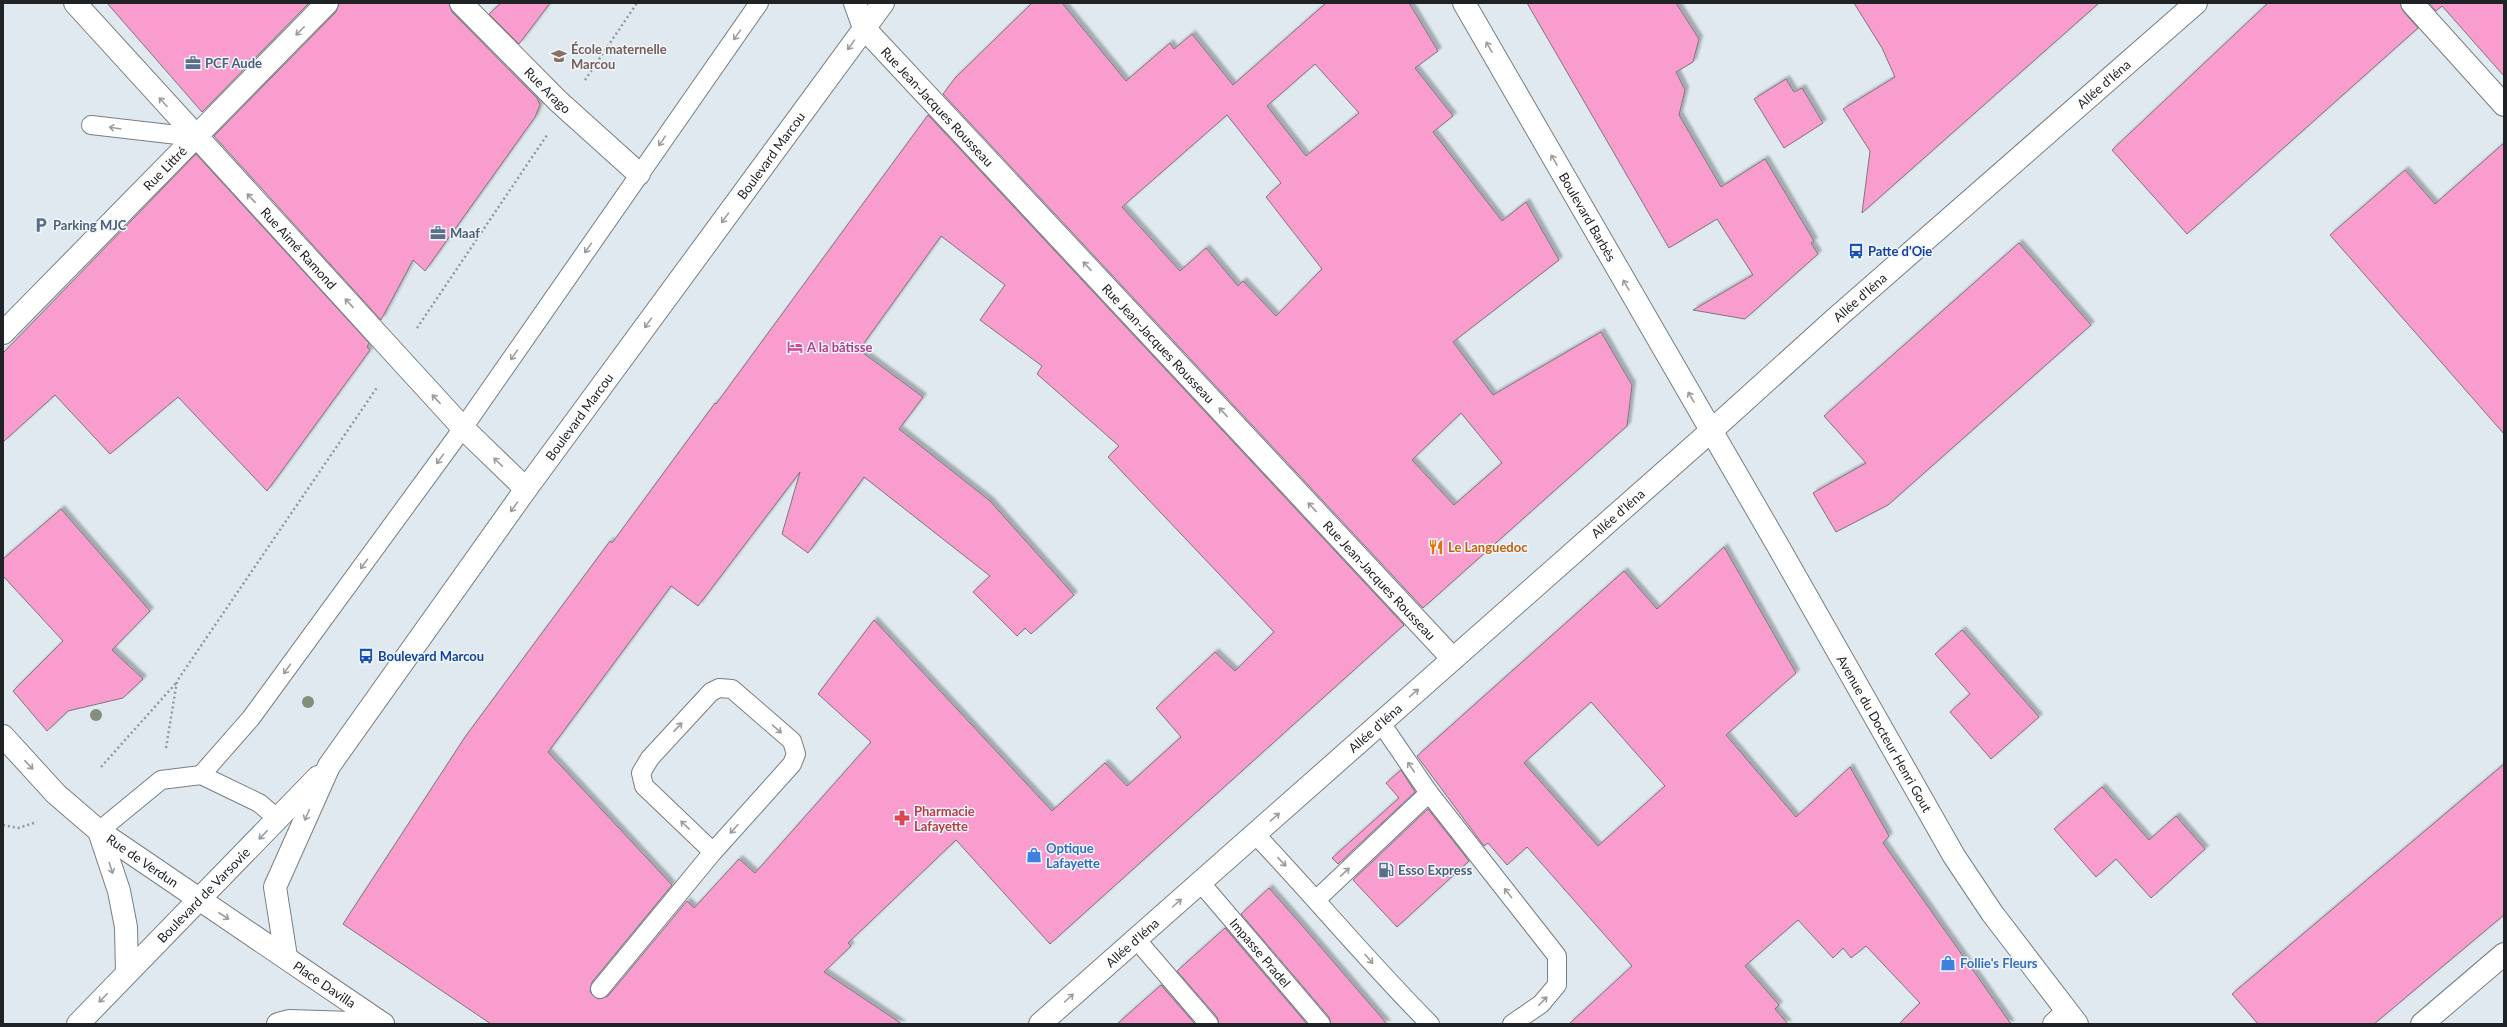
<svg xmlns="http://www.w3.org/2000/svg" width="2507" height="1027" font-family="Lato,sans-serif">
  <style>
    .building { fill: #f99cce; stroke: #7f757a; fill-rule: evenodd; filter: url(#shadow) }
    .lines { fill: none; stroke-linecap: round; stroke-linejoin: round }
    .service-casing { stroke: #767f85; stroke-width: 20 }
    .minor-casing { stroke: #767f85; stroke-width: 24 }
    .secondary-casing { stroke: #767f85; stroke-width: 24 }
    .path { stroke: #92989e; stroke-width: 2.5; stroke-dasharray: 2 3; stroke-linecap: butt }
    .service { stroke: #fff; stroke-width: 18 }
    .minor { stroke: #fff; stroke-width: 22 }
    .secondary { stroke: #fff; stroke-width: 22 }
    .tree { fill: #858e7b }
    .oneway { stroke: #9b9c9d }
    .labels { text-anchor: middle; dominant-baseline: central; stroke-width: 3; stroke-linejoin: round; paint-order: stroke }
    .education-label { font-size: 13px; font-weight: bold; fill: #785e54; stroke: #edf6fd; text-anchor: start }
    .service-label { font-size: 13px; font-weight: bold; fill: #4e5e75; stroke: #edf6fd; text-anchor: start }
    .street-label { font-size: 13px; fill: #202326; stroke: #edf6fd }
    .transit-label { font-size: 13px; font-weight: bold; fill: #164399; stroke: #edf6fd; text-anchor: start }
    .hotel-label { font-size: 13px; font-weight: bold; fill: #b23c85; stroke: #edf6fd; text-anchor: start }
    .food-label { font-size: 13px; font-weight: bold; fill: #c56008; stroke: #edf6fd; text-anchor: start }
    .health-label { font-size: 13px; font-weight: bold; fill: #be3a42; stroke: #edf6fd; text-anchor: start }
    .shop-label { font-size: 13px; font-weight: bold; fill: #366cbe; stroke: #edf6fd; text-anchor: start }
  </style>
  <defs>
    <filter id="shadow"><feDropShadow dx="3.5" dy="-3.5" stdDeviation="1" flood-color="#0004"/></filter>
  </defs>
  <rect width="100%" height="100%" fill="#e0e9f0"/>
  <!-- building -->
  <path class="building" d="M107 3H309L202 112Z
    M339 3H449L452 12 537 98 540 105 535 117 425 271 413 260 381 320 214 136 336 12Z
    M501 3H550L519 44 489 14Z
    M1032 3H1062L1126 81 1170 43 1174 49 1192 34 1233 85 1326 3H1409L1438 51 1415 68 1453 116 1433 132 1502 221 1526 202 1559 260 1453 342 1493 395 1601 332 1632 385 1627 426 1423 608 943 94 955 78ZM1315 64 1359 113 1306 156 1267 106ZM1227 115 1281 183 1266 197 1322 269 1276 316 1243 281 1238 286 1206 248 1180 271 1122 207ZM1461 413 1502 463 1454 505 1412 460Z
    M1527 3H1676L1699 39 1693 62 1676 72 1685 90 1679 115 1721 187 1765 159 1814 241 1811 243 1818 254 1745 319 1693 310 1753 275 1717 219 1669 248Z
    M1854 3H2099L1862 213 1870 151 1843 109 1895 77 1882 48Z
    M2268 3H2400L2403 11 2418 28 2187 234 2112 150Z
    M2429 3H2504V76L2442 6 2436 11Z
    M1786 79 1794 92 1802 88 1823 123 1784 148 1754 99Z
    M928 115 1404 625 1050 944 956 840 848 943 851 946 824 972 902 1024H491L343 924 465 737 610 541 612 543 715 403 716 404ZM941 236 1005 285 980 320 1042 366 1037 374 1119 446 1108 457 1274 632 1235 671 1215 652 1156 708 1181 737 1127 786 1105 763 1052 811 874 620 818 694 871 742 755 873 739 859 694 908 687 901 608 996 598 999 590 992 592 982 672 885 548 752 671 586 698 606 800 472 782 534 808 553 864 477 990 576 973 592 1017 636 1025 628 1031 634 1074 595 990 501 899 429 923 397 859 350Z
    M2504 143V434L2330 235 2405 170 2435 204Z
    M196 154 369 343 367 347 370 350 267 491 178 397 110 454 55 395 3 442V353Z
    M2019 243 2091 325 1888 505 1836 532 1813 493 1866 463 1824 416Z
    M61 509 150 611 112 650 143 679 123 698 68 711 47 731 13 691 63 641 3 576V559Z
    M1724 547 1796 673 1726 735 1796 817 1850 767 1889 836 1883 843 2011 1024H1899L1920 1003 1866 946 1851 958 1843 948 1833 958 1798 920 1745 966 1779 1005 1775 1009 1788 1024H1569L1632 966 1527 847 1507 865 1488 843 1484 846 1417 756 1624 571 1657 609ZM1591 702 1665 786 1598 846 1524 763Z
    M1962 630 2039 717 1991 759 1950 712 1970 694 1935 654Z
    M2504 764V915L2374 1024H2258L2232 994Z
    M1401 770 1415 792 1338 864 1332 858 1399 798 1386 783Z
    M2102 787 2149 840 2176 816 2205 849 2151 898 2116 859 2096 877 2054 829Z
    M1428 809 1469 861 1397 927 1353 880Z
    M1269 888 1306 930 1387 1024H1331L1329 1017 1241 914Z
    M1225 928 1307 1024H1219L1217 1017 1177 971Z
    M1161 985 1195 1024H1117Z"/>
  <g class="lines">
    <defs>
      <g id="service">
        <path d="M91 125 195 137"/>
        <path d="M1381 723 1429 793 1557 956V985L1541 1004 1512 1024"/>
        <path d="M201 775 251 718 463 428 759 3"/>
        <path d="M99 831 161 780 201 775 259 803 278 819"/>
        <path d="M1255 834C1314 896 1369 963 1430 1024"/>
        <path id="s1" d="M1200 882 1321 1024"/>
        <path d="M1317 899 1429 793"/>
        <path d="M1136 939 1209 1024"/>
        <path d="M600 989 713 852 792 764 796 754 792 741 732 689 719 688 711 692 650 758 641 773 644 786 713 852"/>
      </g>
      <g id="minor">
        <path id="s2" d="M75 3 398 357 463 428 526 489"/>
        <path id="s3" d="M461 3 558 101 639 174"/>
        <path id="s4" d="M855 3 864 28 1453 659"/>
        <path d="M2412 3 2504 105"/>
        <path id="s5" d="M3 333 327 3"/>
        <path id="s6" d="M1711 431 1835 319 2196 3"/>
        <path id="s7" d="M3 736 56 794 99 831 383 1024"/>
        <path d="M99 831 119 891 126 927 127 973"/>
        <path id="s8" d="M286 957 275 887 329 766 526 489 883 3"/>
        <path id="s9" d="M78 1024 318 777"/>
        <path d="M278 1024 289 1021 383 1024"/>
        <path d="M2054 1024 2067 1012"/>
        <path d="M2422 1024 2504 954"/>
      </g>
      <g id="secondary">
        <path id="s10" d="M1464 3 1778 546 1954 856 1992 913 2077 1024"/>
        <path id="s11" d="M1040 1024 1711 431"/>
      </g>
    </defs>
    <!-- service casing -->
    <use href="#service" class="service-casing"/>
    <!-- minor casing -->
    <use href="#minor" class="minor-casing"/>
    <!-- secondary casing -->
    <use href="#secondary" class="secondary-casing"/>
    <!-- path -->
    <path class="path" d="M585 80 637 3
      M417 328 547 135
      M166 748 177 681 378 386
      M101 767 177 682
      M3 825 18 828 37 822"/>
    <!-- service -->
    <use href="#service" class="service"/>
    <!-- minor -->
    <use href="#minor" class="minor"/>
    <!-- secondary -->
    <use href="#secondary" class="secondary"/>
  </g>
  <!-- trees -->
  <g class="tree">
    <circle cx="308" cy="702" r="6"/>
    <circle cx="96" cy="715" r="6"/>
  </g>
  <!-- one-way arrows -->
  <defs><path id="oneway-shaft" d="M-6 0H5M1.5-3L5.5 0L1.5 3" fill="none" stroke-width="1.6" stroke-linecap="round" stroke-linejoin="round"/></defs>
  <g class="oneway">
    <use href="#oneway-shaft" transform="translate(300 31) rotate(135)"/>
    <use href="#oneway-shaft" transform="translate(737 35) rotate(125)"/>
    <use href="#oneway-shaft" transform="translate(851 45) rotate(126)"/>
    <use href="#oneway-shaft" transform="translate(1489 47) rotate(-120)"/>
    <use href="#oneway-shaft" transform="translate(163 102) rotate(-132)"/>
    <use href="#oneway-shaft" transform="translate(115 128) rotate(-171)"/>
    <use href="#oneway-shaft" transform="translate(662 141) rotate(125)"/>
    <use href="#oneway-shaft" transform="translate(1554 160) rotate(-120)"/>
    <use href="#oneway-shaft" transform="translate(251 198) rotate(-133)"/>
    <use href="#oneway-shaft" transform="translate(725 218) rotate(126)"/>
    <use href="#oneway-shaft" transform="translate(588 248) rotate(125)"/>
    <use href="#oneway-shaft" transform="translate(1087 266) rotate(-133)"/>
    <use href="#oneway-shaft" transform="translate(1626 285) rotate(-120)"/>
    <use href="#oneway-shaft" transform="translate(349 303) rotate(-133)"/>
    <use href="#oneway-shaft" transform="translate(648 323) rotate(126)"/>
    <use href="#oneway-shaft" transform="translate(514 355) rotate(125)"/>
    <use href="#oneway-shaft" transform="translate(1691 397) rotate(-120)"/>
    <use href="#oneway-shaft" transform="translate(436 399) rotate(-133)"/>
    <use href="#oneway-shaft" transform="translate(1223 412) rotate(-133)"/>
    <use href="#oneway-shaft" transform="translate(440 459) rotate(126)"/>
    <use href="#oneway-shaft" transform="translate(498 462) rotate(-136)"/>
    <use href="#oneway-shaft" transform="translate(514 507) rotate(126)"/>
    <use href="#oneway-shaft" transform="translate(1312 507) rotate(-133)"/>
    <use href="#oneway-shaft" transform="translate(364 564) rotate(126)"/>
    <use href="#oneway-shaft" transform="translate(287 669) rotate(126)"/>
    <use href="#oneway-shaft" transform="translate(1414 693) rotate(-41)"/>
    <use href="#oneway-shaft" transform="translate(678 727) rotate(-47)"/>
    <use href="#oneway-shaft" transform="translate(777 729) rotate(41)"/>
    <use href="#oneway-shaft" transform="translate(29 765) rotate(47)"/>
    <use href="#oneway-shaft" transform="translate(1411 767) rotate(-124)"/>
    <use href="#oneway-shaft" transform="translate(307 815) rotate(114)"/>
    <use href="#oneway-shaft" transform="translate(1275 817) rotate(-41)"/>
    <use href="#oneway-shaft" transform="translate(685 825) rotate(-136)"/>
    <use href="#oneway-shaft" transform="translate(734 829) rotate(132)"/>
    <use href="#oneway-shaft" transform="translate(263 835) rotate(134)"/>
    <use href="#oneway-shaft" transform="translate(1282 862) rotate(47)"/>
    <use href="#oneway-shaft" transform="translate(111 868) rotate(72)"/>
    <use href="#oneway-shaft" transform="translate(1345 872) rotate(-43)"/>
    <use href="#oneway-shaft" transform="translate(1508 893) rotate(-128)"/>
    <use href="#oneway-shaft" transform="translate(1177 903) rotate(-42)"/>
    <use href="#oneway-shaft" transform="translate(224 916) rotate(33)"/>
    <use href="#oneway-shaft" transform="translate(1369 959) rotate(49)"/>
    <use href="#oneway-shaft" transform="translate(103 998) rotate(134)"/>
    <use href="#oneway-shaft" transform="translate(1069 998) rotate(-42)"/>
    <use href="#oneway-shaft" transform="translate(1543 1001) rotate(-46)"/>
  </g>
  <!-- icons -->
  <defs>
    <symbol id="school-bare" viewBox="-9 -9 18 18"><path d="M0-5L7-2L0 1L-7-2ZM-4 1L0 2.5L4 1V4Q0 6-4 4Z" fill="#8d6e63" stroke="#edf6fd" stroke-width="2.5" paint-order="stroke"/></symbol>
    <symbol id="office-bare" viewBox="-9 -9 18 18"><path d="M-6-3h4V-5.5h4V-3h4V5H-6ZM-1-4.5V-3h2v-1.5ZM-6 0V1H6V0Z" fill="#5c6f8a" stroke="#edf6fd" stroke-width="2.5" paint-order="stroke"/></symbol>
    <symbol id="parking-bare" viewBox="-9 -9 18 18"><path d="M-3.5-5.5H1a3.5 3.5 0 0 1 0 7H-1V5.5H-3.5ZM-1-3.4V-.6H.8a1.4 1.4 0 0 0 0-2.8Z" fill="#5c6f8a" stroke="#edf6fd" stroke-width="2.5" paint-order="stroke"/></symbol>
    <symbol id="bus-bare" viewBox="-9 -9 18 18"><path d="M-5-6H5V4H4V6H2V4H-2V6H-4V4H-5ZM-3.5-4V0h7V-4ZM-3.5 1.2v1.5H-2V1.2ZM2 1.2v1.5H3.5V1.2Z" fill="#1a4fb4" stroke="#edf6fd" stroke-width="2.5" paint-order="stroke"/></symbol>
    <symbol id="hotel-bare" viewBox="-9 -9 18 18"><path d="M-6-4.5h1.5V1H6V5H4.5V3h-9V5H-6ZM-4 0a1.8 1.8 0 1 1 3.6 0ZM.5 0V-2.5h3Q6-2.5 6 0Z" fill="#d1479c" stroke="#edf6fd" stroke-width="2.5" paint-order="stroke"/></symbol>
    <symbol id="restaurant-bare" viewBox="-9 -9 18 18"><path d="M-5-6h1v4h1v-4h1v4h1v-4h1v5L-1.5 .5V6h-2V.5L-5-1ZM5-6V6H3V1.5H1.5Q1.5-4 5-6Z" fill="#e8710a" stroke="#edf6fd" stroke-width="2.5" paint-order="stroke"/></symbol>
    <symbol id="pharmacy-bare" viewBox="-9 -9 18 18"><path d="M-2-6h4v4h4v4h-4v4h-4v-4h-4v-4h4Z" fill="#e0444e" stroke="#edf6fd" stroke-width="2.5" paint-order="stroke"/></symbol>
    <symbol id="shop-bare" viewBox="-9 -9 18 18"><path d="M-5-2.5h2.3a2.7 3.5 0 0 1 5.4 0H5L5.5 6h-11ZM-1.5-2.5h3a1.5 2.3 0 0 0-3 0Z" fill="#3f7fe0" stroke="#edf6fd" stroke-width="2.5" paint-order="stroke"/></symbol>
    <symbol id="fuel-bare" viewBox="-9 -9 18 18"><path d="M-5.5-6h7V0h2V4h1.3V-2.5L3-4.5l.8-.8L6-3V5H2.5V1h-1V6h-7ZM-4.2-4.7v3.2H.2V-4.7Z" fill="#5c6f8a" stroke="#edf6fd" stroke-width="2.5" paint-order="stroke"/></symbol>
  </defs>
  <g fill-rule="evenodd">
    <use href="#school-bare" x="548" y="45" width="22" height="22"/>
    <use href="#office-bare" x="182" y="52" width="22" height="22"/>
    <use href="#parking-bare" x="30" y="214" width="22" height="22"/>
    <use href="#office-bare" x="427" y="222" width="22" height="22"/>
    <use href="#bus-bare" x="1845" y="240" width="22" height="22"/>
    <use href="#hotel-bare" x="784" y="336" width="22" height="22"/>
    <use href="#restaurant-bare" x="1425" y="536" width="22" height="22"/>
    <use href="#bus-bare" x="355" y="645" width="22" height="22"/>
    <use href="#pharmacy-bare" x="891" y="807" width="22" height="22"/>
    <use href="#shop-bare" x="1023" y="844" width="22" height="22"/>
    <use href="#fuel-bare" x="1375" y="859" width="22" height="22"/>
    <use href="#shop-bare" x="1937" y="952" width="22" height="22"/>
  </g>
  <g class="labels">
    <!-- education labels -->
    <g class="education-label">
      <text x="571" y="49">École maternelle<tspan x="571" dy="15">Marcou</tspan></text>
    </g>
    <!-- service labels -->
    <g class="service-label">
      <text x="205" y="63">PCF Aude</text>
      <text x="53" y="225">Parking MJC</text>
      <text x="450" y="233">Maaf</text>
      <text x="1398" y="870">Esso Express</text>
    </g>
    <!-- street labels -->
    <g class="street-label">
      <text stroke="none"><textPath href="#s6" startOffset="524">Allée d'Iéna</textPath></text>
      <text stroke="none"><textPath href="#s3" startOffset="123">Rue Arago</textPath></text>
      <text stroke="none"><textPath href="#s4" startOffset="134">Rue Jean-Jacques Rousseau</textPath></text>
      <text stroke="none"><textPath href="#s8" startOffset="957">Boulevard Marcou</textPath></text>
      <text stroke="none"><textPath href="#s5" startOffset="231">Rue Littré</textPath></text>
      <text stroke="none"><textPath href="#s10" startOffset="247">Boulevard Barbès</textPath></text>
      <text stroke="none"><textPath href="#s2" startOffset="332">Rue Aimé Ramond</textPath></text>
      <text stroke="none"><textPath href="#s6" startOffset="200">Allée d'Iéna</textPath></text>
      <text stroke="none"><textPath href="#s4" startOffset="458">Rue Jean-Jacques Rousseau</textPath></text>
      <text stroke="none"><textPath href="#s8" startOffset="633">Boulevard Marcou</textPath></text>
      <text stroke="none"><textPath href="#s11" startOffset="771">Allée d'Iéna</textPath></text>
      <text stroke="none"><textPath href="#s4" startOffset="782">Rue Jean-Jacques Rousseau</textPath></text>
      <text stroke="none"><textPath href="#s11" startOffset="447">Allée d'Iéna</textPath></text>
      <text stroke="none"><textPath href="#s10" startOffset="843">Avenue du Docteur Henri Gout</textPath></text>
      <text stroke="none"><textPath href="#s7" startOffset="188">Rue de Verdun</textPath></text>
      <text stroke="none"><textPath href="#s9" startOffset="180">Boulevard de Varsovie</textPath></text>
      <text stroke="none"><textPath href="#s11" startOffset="123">Allée d'Iéna</textPath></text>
      <text stroke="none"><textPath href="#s1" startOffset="93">Impasse Pradel</textPath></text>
      <text stroke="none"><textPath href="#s7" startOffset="408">Place Davilla</textPath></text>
    </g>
    <!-- transit labels -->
    <g class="transit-label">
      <text x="1868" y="251">Patte d'Oie</text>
      <text x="378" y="656">Boulevard Marcou</text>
    </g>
    <!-- hotel labels -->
    <g class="hotel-label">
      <text x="807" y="347">A la bâtisse</text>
    </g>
    <!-- food labels -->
    <g class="food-label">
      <text x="1448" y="547">Le Languedoc</text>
    </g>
    <!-- health labels -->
    <g class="health-label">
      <text x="914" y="811">Pharmacie<tspan x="914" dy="15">Lafayette</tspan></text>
    </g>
    <!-- shop labels -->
    <g class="shop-label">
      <text x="1046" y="848">Optique<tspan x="1046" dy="15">Lafayette</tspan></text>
      <text x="1960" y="963">Follie's Fleurs</text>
    </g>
  </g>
  <!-- border -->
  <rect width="2507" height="1027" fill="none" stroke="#202326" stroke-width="8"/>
</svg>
